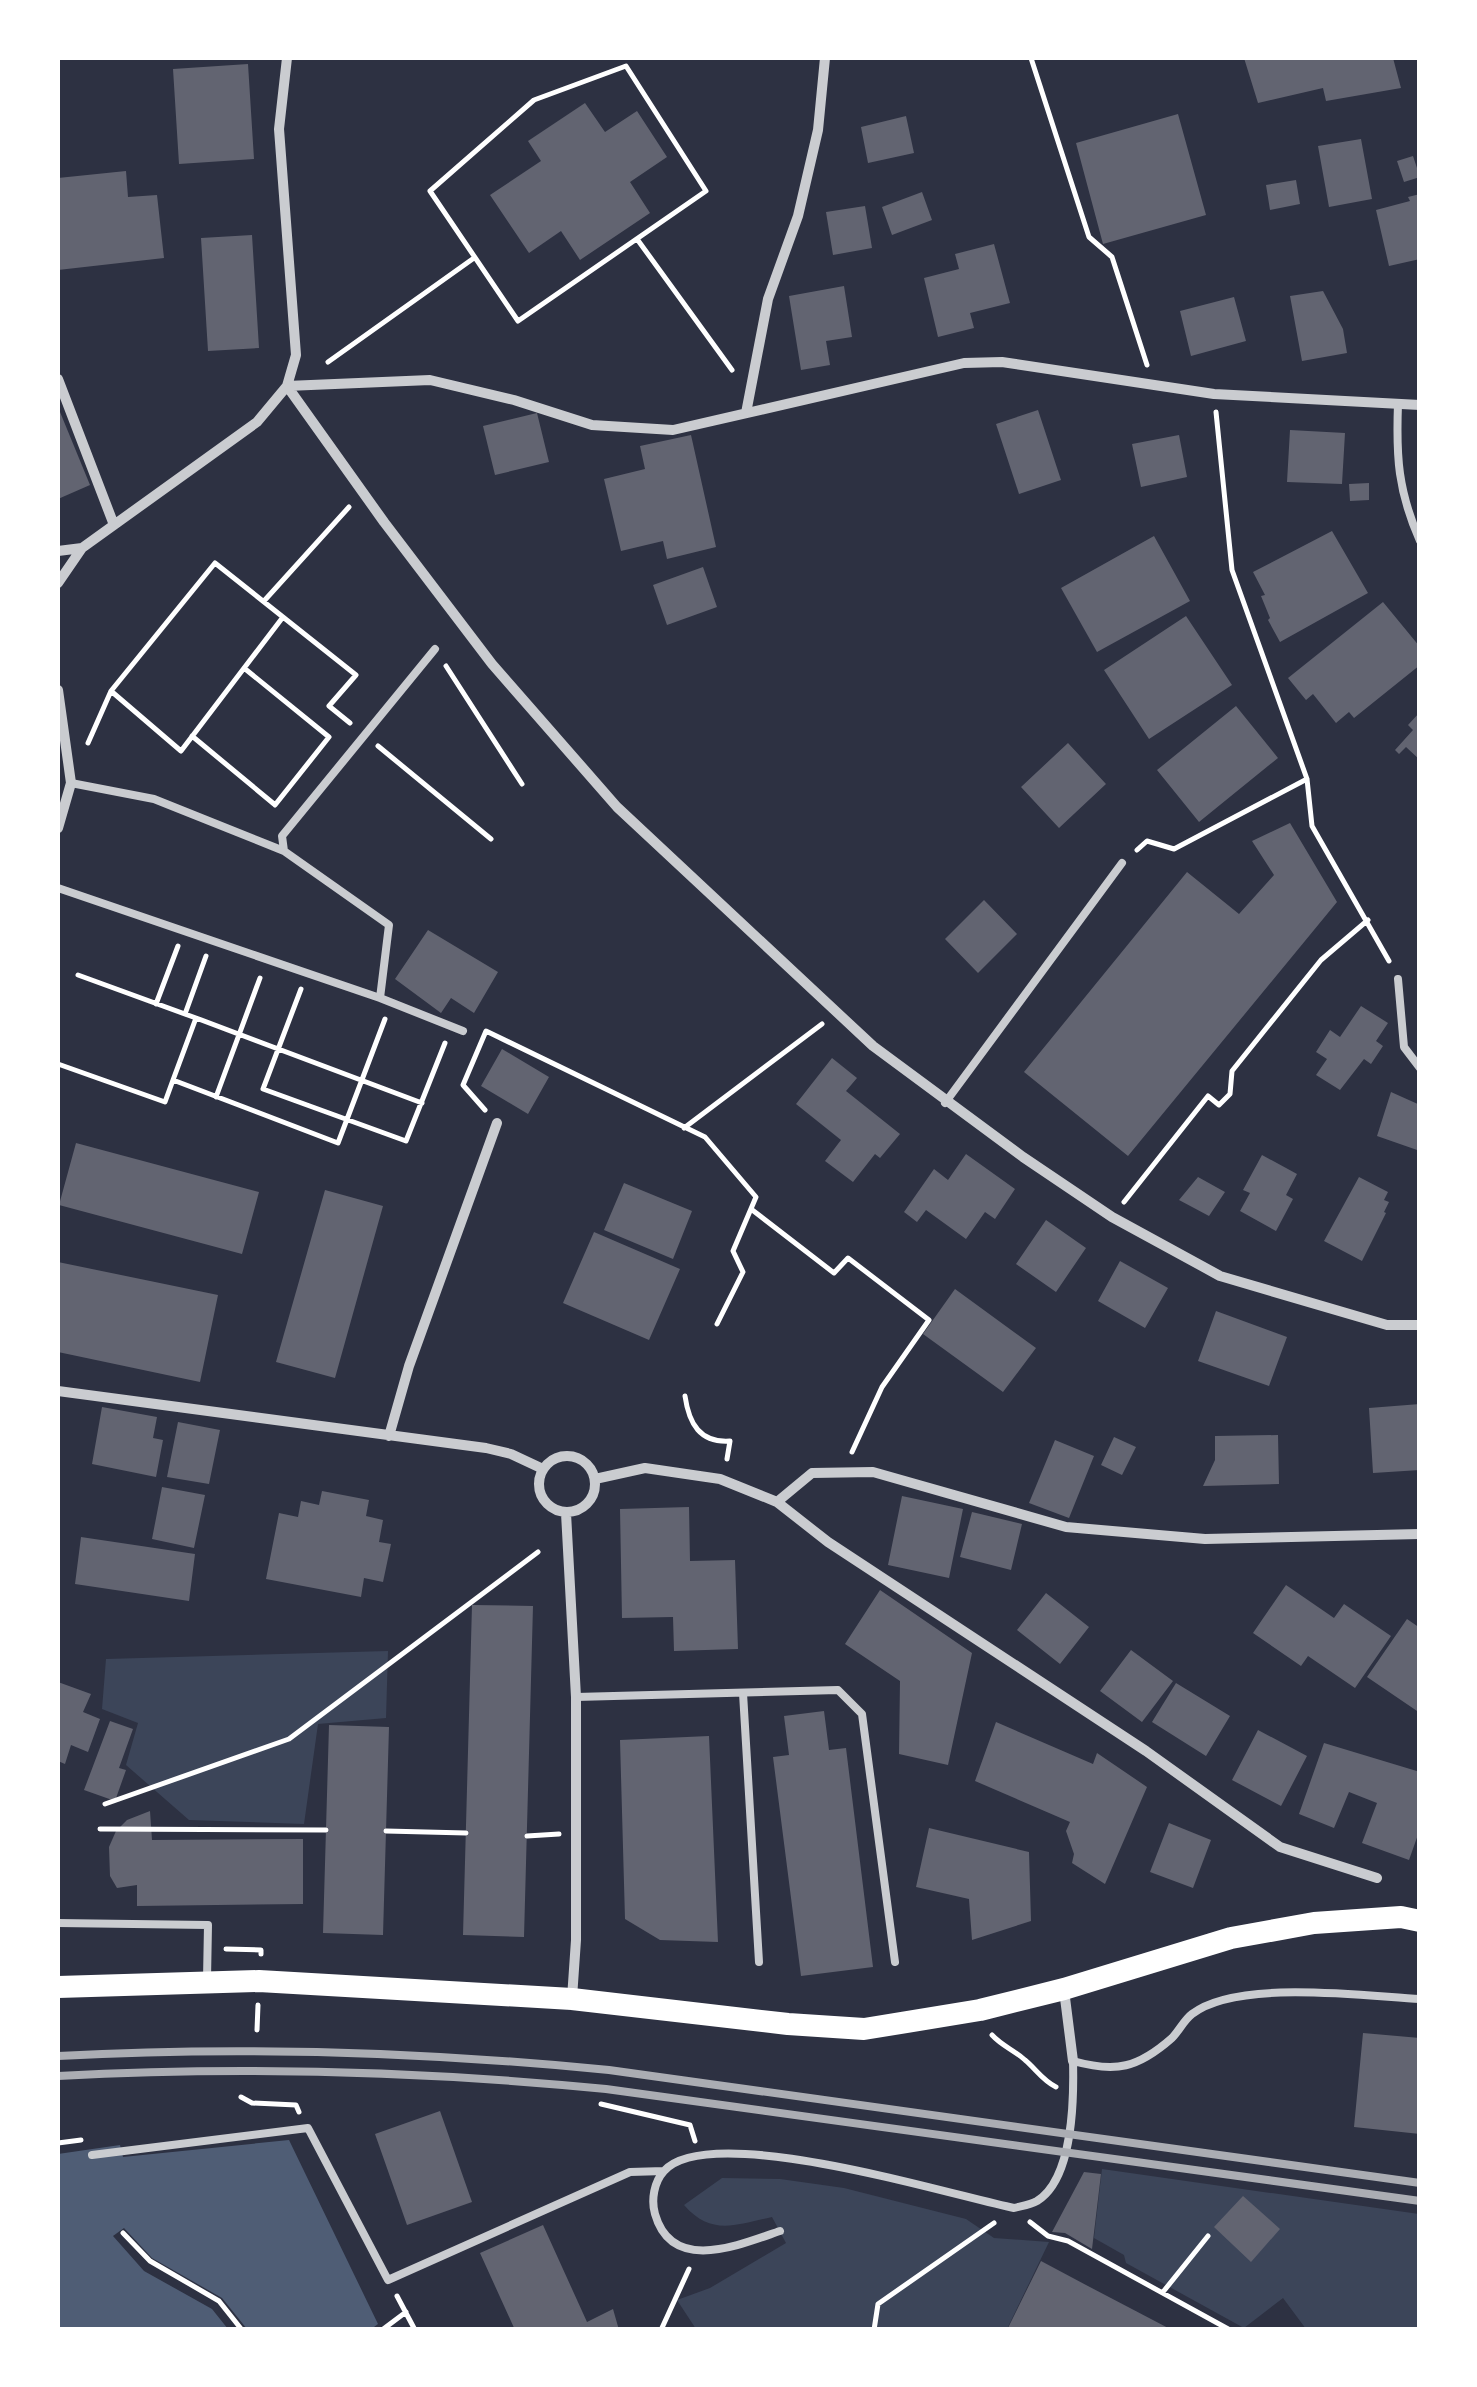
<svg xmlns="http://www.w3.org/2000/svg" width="1477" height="2387" font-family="'Roboto Condensed',sans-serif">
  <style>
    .green { fill: #3c4559 }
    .water { fill: #4f5d75 }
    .building { fill: #626471 }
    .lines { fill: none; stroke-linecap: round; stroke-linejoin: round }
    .path { stroke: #fff; stroke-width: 5 }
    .service { stroke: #caccd0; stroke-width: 8 }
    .minor { stroke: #caccd0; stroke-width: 10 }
    .primary { stroke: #fff; stroke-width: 22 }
    .rail { stroke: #abadb3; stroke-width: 8 }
  </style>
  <rect width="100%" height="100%" fill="#2d3142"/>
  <!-- green -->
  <path class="green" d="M388 1651 386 1718 318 1724 304 1824 189 1820 126 1765 138 1723 102 1709 106 1659Z
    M1102 2169 1419 2214V2329H1306L1283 2298 1244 2328 1126 2263 1124 2255 1094 2238Z
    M722 2178 780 2179 844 2188 966 2219 994 2238 1049 2242 1007 2329H696L677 2300 710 2288 786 2243 772 2217C735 2225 711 2236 684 2205Z"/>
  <!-- water -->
  <path class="water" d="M289 2140 378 2324 370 2330 247 2329 222 2298 152 2258 124 2228 113 2236 144 2271 212 2309 228 2329H58V2170L60 2169 58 2154 120 2145 123 2157Z"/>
  <!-- building -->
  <path class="building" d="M1244 58H1393L1401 88 1326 101 1323 88 1258 103Z
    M248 64 254 159 179 164 173 69Z
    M585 103 605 132 637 111 667 157 630 182 650 213 580 260 561 231 529 253 490 195 541 161 528 141Z
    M1178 114 1206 215 1103 244 1076 143Z
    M906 116 914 153 868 163 861 127Z
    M1361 139 1372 199 1329 207 1318 146Z
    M1413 156 1420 177 1404 182 1397 161Z
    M126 171 128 197 157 195 164 258 58 270V178Z
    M1296 180 1300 204 1270 210 1266 185Z
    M922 192 932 220 892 235 882 207Z
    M1420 194V259L1389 266 1376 210 1410 201 1408 197Z
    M865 206 872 248 833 255 826 212Z
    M252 235 259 348 208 351 201 238Z
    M994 244 1010 303 970 313 974 328 938 337 924 278 959 269 955 254Z
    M844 286 852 337 826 341 830 365 801 370 789 296Z
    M1323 291 1343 329 1347 353 1302 361 1290 296Z
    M1234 297 1246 341 1191 356 1180 311Z
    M1038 410 1061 480 1019 494 996 424Z
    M60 412 90 485 58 499V414Z
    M537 413 549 462 495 475 483 426Z
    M1290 430 1345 433 1342 484 1287 482Z
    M691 435 716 547 667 559 663 541 621 551 604 479 645 469 640 446Z
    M1179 435 1187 477 1141 487 1132 444Z
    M1369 483V500L1350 501 1349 484Z
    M1332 531 1368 593 1280 642 1268 620 1270 618 1261 596 1265 595 1253 572Z
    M1154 536 1190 601 1097 652 1061 588Z
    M703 567 717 607 667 625 653 585Z
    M1383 602 1420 647V665L1354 718 1349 712 1336 723 1313 694 1306 700 1288 678Z
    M1186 616 1232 685 1149 739 1104 670Z
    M1236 706 1278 758 1199 822 1157 770Z
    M1420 712V760L1406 747 1399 754 1395 750 1413 730 1408 725Z
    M1068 743 1106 784 1059 828 1021 787Z
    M1290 823 1337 902 1128 1156 1024 1072 1187 872 1239 914 1274 875 1252 841Z
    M984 900 1017 934 978 973 945 939Z
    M428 930 498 972 474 1013 451 998 441 1013 395 979Z
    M1361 1006 1388 1023 1376 1041 1383 1046 1371 1064 1364 1059 1340 1090 1316 1075 1327 1059 1316 1052 1330 1030 1340 1037Z
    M502 1049 549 1077 528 1114 481 1086Z
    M832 1058 857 1078 846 1091 900 1134 880 1158 875 1154 853 1182 825 1161 841 1140 796 1104Z
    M1391 1092 1420 1105V1151L1377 1136Z
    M76 1143 259 1192 242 1254 59 1205Z
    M966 1154 1015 1189 995 1219 985 1212 966 1239 926 1210 917 1222 904 1212 934 1169 948 1180Z
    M1262 1155 1297 1174 1286 1195 1293 1199 1276 1231 1240 1211 1250 1193 1243 1190Z
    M1198 1177 1225 1192 1209 1216 1179 1200Z
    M1359 1177 1388 1192 1384 1200 1389 1202 1384 1212 1386 1213 1362 1261 1324 1241Z
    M624 1183 692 1211 673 1259 604 1230Z
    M325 1190 383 1206 335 1378 276 1362Z
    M1046 1220 1086 1248 1056 1292 1016 1264Z
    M594 1232 680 1269 649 1340 563 1303Z
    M1120 1261 1168 1288 1145 1328 1098 1301Z
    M58 1262 218 1295 200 1382 58 1352Z
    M955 1289 1036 1348 1003 1392 923 1334Z
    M1216 1311 1287 1337 1269 1386 1198 1361Z
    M1420 1404V1470L1373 1473 1369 1408Z
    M102 1407 157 1417 153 1438 163 1440 156 1477 92 1464Z
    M178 1422 220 1430 209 1484 167 1477Z
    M1278 1435 1279 1484 1203 1486 1215 1460V1436Z
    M1114 1437 1136 1447 1122 1475 1101 1465Z
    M1055 1440 1094 1456 1069 1518 1029 1503Z
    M162 1487 205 1495 194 1548 152 1539Z
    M322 1491 369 1500 366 1516 383 1520 379 1542 391 1544 383 1582 364 1578 361 1597 266 1579 279 1513 298 1517 301 1501 319 1505Z
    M902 1496 963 1509 949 1578 888 1565Z
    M689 1507 690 1561 735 1560 738 1649 674 1651 673 1617 622 1618 620 1509Z
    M972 1512 1022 1524 1011 1570 960 1557Z
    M81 1537 195 1554 189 1601 75 1584Z
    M1286 1585 1334 1618 1344 1604 1391 1636 1355 1688 1308 1656 1301 1666 1253 1633Z
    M880 1590 972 1653 948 1765 899 1754 900 1681 845 1644Z
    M1046 1593 1089 1627 1060 1664 1017 1630Z
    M472 1605 533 1606 524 1937 463 1935Z
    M1407 1619 1420 1628V1713L1367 1677Z
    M1131 1650 1173 1681 1142 1722 1100 1691Z
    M58 1682 91 1694 83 1712 100 1719 88 1752 71 1745 65 1764 58 1761Z
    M1176 1683 1230 1716 1206 1756 1152 1722Z
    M824 1711 829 1750 846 1748 873 1967 801 1976 773 1757 789 1755 784 1716Z
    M110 1721 133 1729 119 1768 126 1770 115 1801 84 1790Z
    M996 1722 1093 1764 1097 1753 1147 1787 1105 1884 1072 1863 1074 1854 1066 1831 1070 1822 975 1781Z
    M329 1725 389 1727 383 1935 323 1933Z
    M1258 1730 1307 1756 1281 1806 1232 1780Z
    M709 1736 718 1942 660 1940 625 1919 620 1740Z
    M1324 1743 1420 1772V1829L1409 1860 1362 1843 1377 1803 1349 1792 1334 1828 1299 1814Z
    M150 1811 152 1840 303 1839V1904L137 1906V1885L117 1888 110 1876 109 1847 116 1831 127 1820Z
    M1169 1823 1211 1840 1193 1888 1150 1872Z
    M929 1828 1029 1852 1031 1921 972 1940 969 1899 916 1887Z
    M1363 2033 1420 2038V2134L1354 2127Z
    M440 2111 472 2202 407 2225 375 2134Z
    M1084 2172 1101 2174 1092 2249 1065 2233 1052 2232Z
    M1243 2196 1280 2229 1251 2262 1214 2227Z
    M543 2225 587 2322 613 2309 619 2330H515L480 2253Z
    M1041 2261 1086 2285 1172 2330H1007Z"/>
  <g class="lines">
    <!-- path -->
    <path class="path" d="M1031 58 1089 237 1112 257 1147 365
      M626 66 706 191 518 321 430 191 534 100Z
      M637 239 732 370
      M328 362 474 258
      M1216 412 1232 570 1307 779 1312 826 1389 961
      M264 601 349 507
      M283 617 181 751 111 691 215 563 356 675 329 706 350 723
      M446 666 522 784
      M244 668 329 737 275 805
      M192 736 274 804
      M88 743 111 691
      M378 746 491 839
      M1137 850 1147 841 1174 849 1307 779
      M78 975 196 1018 173 1080 338 1143 385 1019
      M301 989 263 1089 406 1141 445 1043
      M156 1004 178 946
      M185 1014 206 956
      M196 1018 422 1103
      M58 1064 165 1102 173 1080
      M216 1097 260 978
      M485 1110 463 1085 486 1031 705 1137 756 1197 733 1251 743 1272 717 1324
      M684 1128 822 1024
      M1124 1202 1208 1096 1219 1105 1230 1094 1232 1071 1321 960 1368 920
      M751 1209 834 1273 848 1258 929 1320 882 1387 852 1452
      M685 1396C689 1424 700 1443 730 1441L727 1459
      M105 1804 289 1739 538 1552
      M100 1829 326 1830
      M386 1831 466 1833
      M527 1836 559 1834
      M226 1949 261 1950V1954
      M257 2030 258 2005
      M992 2035C1002 2046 1014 2050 1025 2060 1036 2069 1042 2080 1056 2087
      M241 2097 252 2103 296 2105 299 2112
      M601 2104 690 2125 695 2141
      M58 2143 81 2140
      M1030 2222 1048 2236 1068 2241 1230 2330
      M123 2233 150 2261 219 2301 242 2330
      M1163 2292 1208 2236
      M397 2296 415 2330
      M382 2330 406 2312
      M661 2330 689 2269
      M874 2330 878 2304 994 2223"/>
    <!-- service -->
    <path class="service" d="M1398 404C1396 457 1398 491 1420 541
      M71 783 154 799 284 851
      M58 888 380 998 463 1031
      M1398 979 1404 1047 1420 1068
      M380 998 389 925 284 851 282 836 435 649
      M945 1103 1122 863
      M743 1693 759 1962
      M576 1697 838 1690 862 1714 895 1962
      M58 1923 208 1925 207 1979
      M92 2155 308 2128 388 2280 630 2172 664 2171
      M780 2231C739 2245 672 2274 655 2214 651 2200 654 2182 664 2171 709 2120 950 2195 1014 2208 1021 2206 1030 2205 1037 2201 1073 2179 1074 2099 1073 2061 1116 2073 1138 2068 1172 2038 1179 2031 1184 2020 1192 2014 1237 1979 1363 1996 1420 1999"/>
    <!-- minor -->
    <path class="minor" d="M58 379 114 525
      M287 386 384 522 492 664 617 807 873 1046 1023 1157 1112 1217 1220 1276 1387 1325H1420
      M287 386 430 380 514 400 592 425 673 430 964 363 1002 362 1214 394 1420 405
      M746 413 768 299 798 216 818 130 825 58
      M58 551 82 548
      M58 583 82 548 257 422 287 386 296 355 279 129 287 58
      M58 690 71 783 58 828
      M58 1391 486 1448 511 1454 543 1469
      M389 1436 409 1366 497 1123
      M539 1484a28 28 0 1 1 56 0a28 28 0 1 1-56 0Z
      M595 1479 645 1468 720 1479 777 1502 828 1542 1146 1751 1280 1847 1377 1878
      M777 1502 812 1473 873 1472 1066 1527 1205 1539 1420 1534
      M566 1513 576 1697V1940L572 1998
      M1064 1990 1073 2061"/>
    <!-- primary -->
    <path class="primary" d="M58 1987 259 1981 572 1999 788 2024 864 2029 980 2010 1064 1989 1231 1938 1314 1923 1401 1917 1420 1921"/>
    <!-- rail -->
    <path class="rail" d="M58 2056C242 2046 425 2052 609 2070L1420 2183
      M58 2076C243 2066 422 2071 606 2089L1420 2201"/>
  </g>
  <!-- border -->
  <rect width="1477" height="2387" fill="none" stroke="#ffffff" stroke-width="120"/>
</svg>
